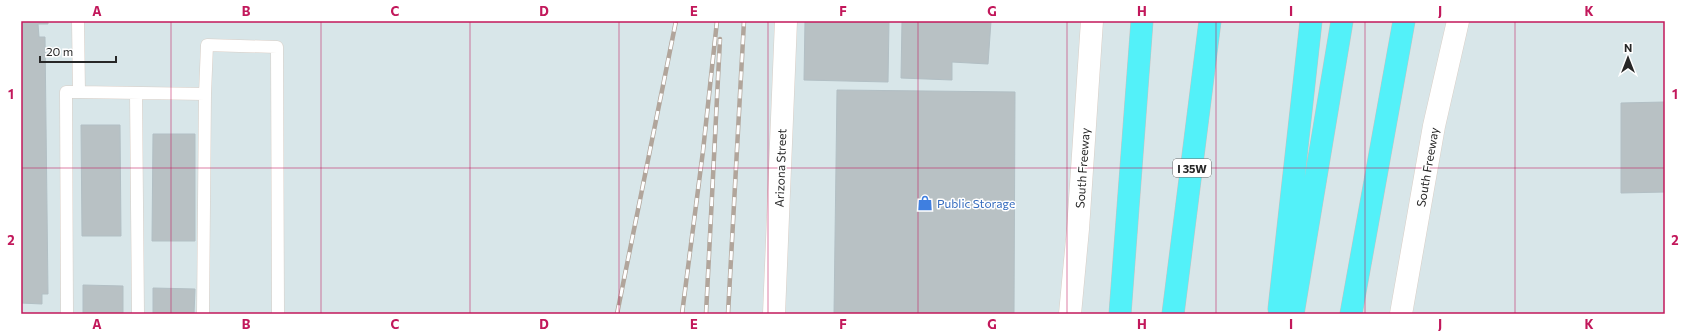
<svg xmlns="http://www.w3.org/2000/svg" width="1686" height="335" font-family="Commissioner,sans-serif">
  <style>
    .building { fill: #b8c1c4; stroke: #b2bfc4 }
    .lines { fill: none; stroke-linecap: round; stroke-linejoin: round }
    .lane-casing { stroke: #d9cec6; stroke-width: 13 }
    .street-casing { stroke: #d9cec6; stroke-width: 23 }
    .secondary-casing { stroke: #d9cec6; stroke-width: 23 }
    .highway-casing { stroke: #c3c3c3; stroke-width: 23 }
    .lane { stroke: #fff; stroke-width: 12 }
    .street { stroke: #fff; stroke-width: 22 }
    .secondary { stroke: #fff; stroke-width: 22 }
    .highway { stroke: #53f1f9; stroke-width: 22 }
    .rail-casing { stroke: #b1a59b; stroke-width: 4.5 }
    .rail { stroke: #fff; stroke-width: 3; stroke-dasharray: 9; stroke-linecap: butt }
    .grid { fill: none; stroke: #c2185b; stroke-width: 1; stroke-opacity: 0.55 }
    .labels { text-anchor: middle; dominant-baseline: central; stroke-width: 3; stroke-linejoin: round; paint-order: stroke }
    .shield { fill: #fff; stroke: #686868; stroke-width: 1 }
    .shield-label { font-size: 11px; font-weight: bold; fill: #272727 }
    .street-label { font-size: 12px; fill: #272727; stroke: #fff }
    .shop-label { font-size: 12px; fill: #366cbe; stroke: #fff; text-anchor: start }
    .neatline { fill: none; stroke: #c2185b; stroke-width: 1.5 }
    .grid-label { font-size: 13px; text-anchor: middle; font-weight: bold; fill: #c2185b }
  </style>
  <rect width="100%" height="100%" fill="#d8e6e9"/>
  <!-- building -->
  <path class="building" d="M21 21H48V24H38L39 37H45L48 294H42V304L21 303Z
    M805 21H889L888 82 804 80Z
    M902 21H991L988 64 952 62V80L901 78Z
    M837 90 1015 92 1014 314H834Z
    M1665 102V192L1621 193V103Z
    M81 125H120L121 236H82Z
    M153 134H195V241H152Z
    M83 285 123 286V314H83Z
    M153 288 195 289 194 314H153Z"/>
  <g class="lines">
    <defs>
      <path id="lane" d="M78 21 79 92 205 94 203 314
        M136 93 138 314
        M205 94 207 45 277 47 278 314
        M67 314 66 92H79"/>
      <path id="street" d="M774 314 786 21"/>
      <path id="secondary" d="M1070 314 1078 229 1092 21
        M1401 314 1434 126 1458 21"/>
      <path id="highway" d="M1279 309 1311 21
        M1120 314 1142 21
        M1173 314 1210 21
        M1293 314 1342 21
        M1351 314 1404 21"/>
    </defs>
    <!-- lane casing -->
    <use href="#lane" class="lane-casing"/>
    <!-- street casing -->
    <use href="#street" class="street-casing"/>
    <!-- secondary casing -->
    <use href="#secondary" class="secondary-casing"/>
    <!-- highway casing -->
    <use href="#highway" class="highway-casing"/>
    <!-- lane -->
    <use href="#lane" class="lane"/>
    <!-- street -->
    <use href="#street" class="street"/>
    <!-- secondary -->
    <use href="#secondary" class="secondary"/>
    <!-- highway -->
    <use href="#highway" class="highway"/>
    <defs>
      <path id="rail" d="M617 314 676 21
        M682 314 703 151 717 21
        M706 314 720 39
        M728 314 744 21"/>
    </defs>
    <!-- rail casing -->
    <use href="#rail" class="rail-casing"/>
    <!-- rail -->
    <use href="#rail" class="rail"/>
  </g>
  <!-- grid -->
  <path class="grid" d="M171 21V314M321 21V314M470 21V314M619 21V314M768 21V314M918 21V314M1067 21V314M1216 21V314M1365 21V314M1515 21V314M21 168H1665"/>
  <!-- icons -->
  <defs>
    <symbol id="shop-bare" viewBox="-9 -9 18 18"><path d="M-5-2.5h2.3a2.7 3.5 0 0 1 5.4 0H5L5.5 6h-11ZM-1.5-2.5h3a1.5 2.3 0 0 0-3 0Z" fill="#3f7fe0" stroke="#fff" stroke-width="2.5" paint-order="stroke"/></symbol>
  </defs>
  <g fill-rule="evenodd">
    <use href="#shop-bare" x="914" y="192" width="22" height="22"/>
  </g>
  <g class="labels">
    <!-- shield labels -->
    <rect class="shield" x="1173" y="159" width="38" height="18" rx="3"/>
    <g class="shield-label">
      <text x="1192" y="168">I 35W</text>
    </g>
    <!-- street labels -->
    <g class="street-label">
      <text transform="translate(1427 167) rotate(-80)">South Freeway</text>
      <text transform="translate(780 168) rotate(-88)">Arizona Street</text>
      <text transform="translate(1082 168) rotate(-86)">South Freeway</text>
    </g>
    <!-- shop labels -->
    <g class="shop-label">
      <text x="937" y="203">Public Storage</text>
    </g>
  </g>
  <!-- border -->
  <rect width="1686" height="335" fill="none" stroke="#ffffff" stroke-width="44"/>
  <!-- north arrow -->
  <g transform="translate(1628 58)" stroke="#ffffff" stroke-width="3" paint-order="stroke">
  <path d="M0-3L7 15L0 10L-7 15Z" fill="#272727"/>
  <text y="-6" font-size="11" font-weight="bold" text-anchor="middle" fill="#272727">N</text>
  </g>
  <!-- scale -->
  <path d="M40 56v6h76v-6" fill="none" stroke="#272727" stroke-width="2"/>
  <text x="46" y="56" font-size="12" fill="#272727" stroke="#ffffff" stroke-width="3" paint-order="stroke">20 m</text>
  <rect x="22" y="22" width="1642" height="291" class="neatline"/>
  <g class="grid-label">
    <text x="97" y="16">A</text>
    <text x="246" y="16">B</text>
    <text x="395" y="16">C</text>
    <text x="544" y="16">D</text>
    <text x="694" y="16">E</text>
    <text x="843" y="16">F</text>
    <text x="992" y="16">G</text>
    <text x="1142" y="16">H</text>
    <text x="1291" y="16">I</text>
    <text x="1440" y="16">J</text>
    <text x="1589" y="16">K</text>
    <text x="11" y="99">1</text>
    <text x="1675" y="99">1</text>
    <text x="11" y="245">2</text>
    <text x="1675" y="245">2</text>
    <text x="97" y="329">A</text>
    <text x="246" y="329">B</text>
    <text x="395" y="329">C</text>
    <text x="544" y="329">D</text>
    <text x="694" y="329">E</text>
    <text x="843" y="329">F</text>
    <text x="992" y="329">G</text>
    <text x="1142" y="329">H</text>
    <text x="1291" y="329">I</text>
    <text x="1440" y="329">J</text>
    <text x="1589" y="329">K</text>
  </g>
</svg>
